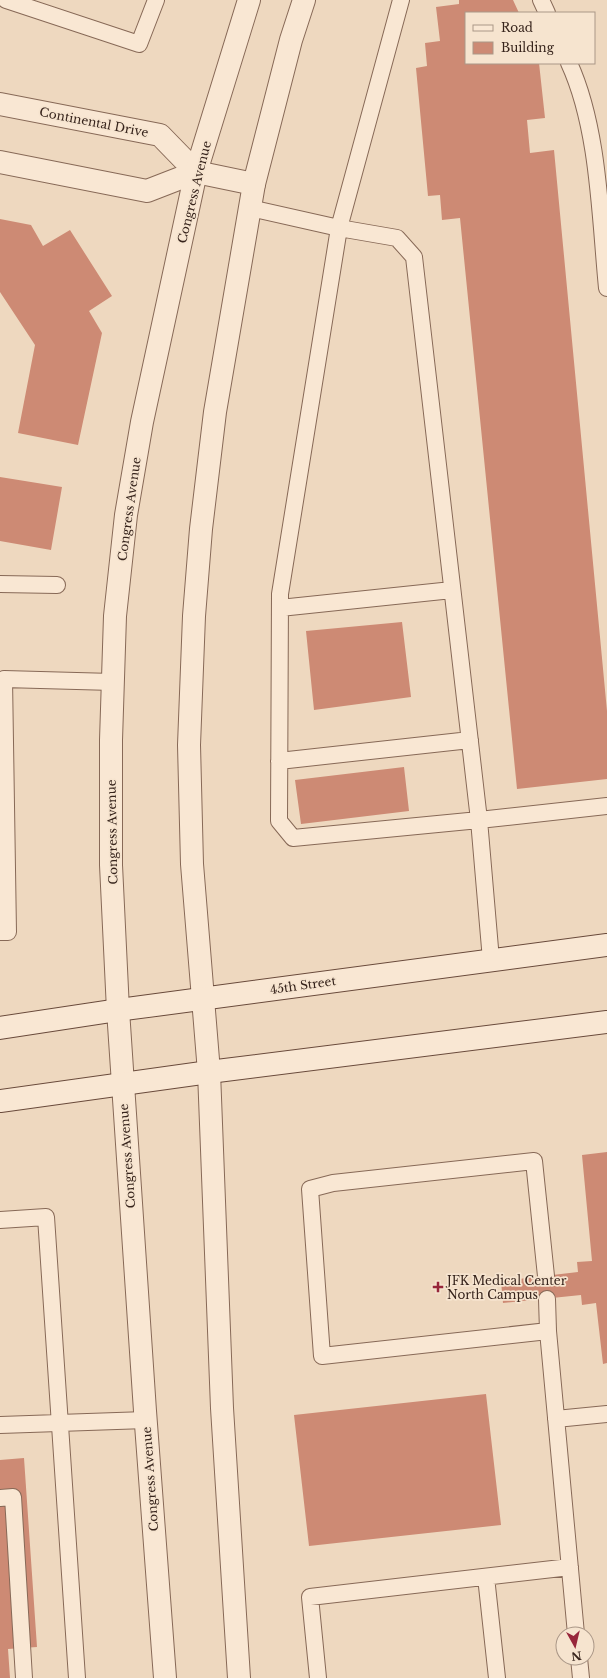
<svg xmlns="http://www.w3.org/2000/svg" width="607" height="1678" font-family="'Libre Baskerville',serif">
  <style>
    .building { fill: #cd8a74 }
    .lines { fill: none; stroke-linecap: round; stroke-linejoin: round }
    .service-casing { stroke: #876957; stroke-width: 18 }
    .minor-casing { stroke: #876957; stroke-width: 24 }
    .tertiary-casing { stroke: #876957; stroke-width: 24 }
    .secondary-casing { stroke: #694a3b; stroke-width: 24 }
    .service { stroke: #f9e7d3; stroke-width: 16 }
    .minor { stroke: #f9e7d3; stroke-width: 22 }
    .tertiary { stroke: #f9e7d3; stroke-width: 22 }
    .secondary { stroke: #f9e7d3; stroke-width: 22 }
    .poi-dot { fill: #97263a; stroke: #f6e4cf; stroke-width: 1.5 }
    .labels { text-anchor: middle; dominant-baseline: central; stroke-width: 3.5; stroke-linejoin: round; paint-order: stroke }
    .street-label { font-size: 12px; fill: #37241c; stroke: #f6e4cf }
    .poi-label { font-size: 12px; fill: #37241c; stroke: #f6e4cf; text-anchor: start }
  </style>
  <rect width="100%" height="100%" fill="#eed8bf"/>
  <!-- building -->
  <path class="building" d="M459 0H513L519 13H466V63H539L545 118 527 120 530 153 554 150 607 711V779L517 789 460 218 442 220 440 195 428 196 416 68 427 66 425 43 440 41 436 7 459 4Z
    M0 219 31 225 43 246 70 230 112 296 89 311 102 333 78 445 18 433 35 345 0 292Z
    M0 477 62 487 51 550 0 541Z
    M402 622 411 697 314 710 306 631Z
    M404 767 409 811 301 824 295 780Z
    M607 1152V1363L603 1364 596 1303 582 1305 581 1295 503 1303 501 1281 578 1272 577 1262 592 1261 582 1155Z
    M486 1394 501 1525 309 1546 294 1415Z
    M24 1458 37 1647 8 1649 10 1678H0V1460Z"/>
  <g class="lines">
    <defs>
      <path id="service" d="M6 0 139 44 156 0
        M541 0 547 13
        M569 63C599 128 600 217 607 288
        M250 208 339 228 401 0
        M339 228 397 238 414 257 479 820 293 838 279 821 280 594Z
        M0 584 57 585
        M280 608 452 590
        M279 761 470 740
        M0 932H8L4 679 113 682
        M491 960 479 820 607 806
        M0 1220 46 1217 77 1678
        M546 1276 534 1161 333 1183 310 1189 322 1356 548 1331 576 1634
        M547 1299 548 1331
        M556 1419 607 1414
        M0 1425 146 1420
        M0 1498 13 1497 24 1678
        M486 1577 497 1678
        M579 1658 581 1678
        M318 1678 310 1597 570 1567"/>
      <path id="minor" d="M0 104 160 135 196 172
        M0 162 147 191 196 172 254 184"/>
      <path id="tertiary" d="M165 1678 145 1411 118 1010 111 865V740L115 616 126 515 142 422 196 172 249 0
        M239 1678 222 1408 209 1072 192 864 189 745 194 616 201 529 215 412 254 184 291 40 304 0"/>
      <path id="secondary" d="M0 1028 118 1010 607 945
        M0 1101 209 1072 607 1022"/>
    </defs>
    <!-- service casing -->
    <use href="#service" class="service-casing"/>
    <!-- minor casing -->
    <use href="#minor" class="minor-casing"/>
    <!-- tertiary casing -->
    <use href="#tertiary" class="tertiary-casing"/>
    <!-- secondary casing -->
    <use href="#secondary" class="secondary-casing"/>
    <!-- service -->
    <use href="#service" class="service"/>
    <!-- minor -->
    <use href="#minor" class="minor"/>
    <!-- tertiary -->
    <use href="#tertiary" class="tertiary"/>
    <!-- secondary -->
    <use href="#secondary" class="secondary"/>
  </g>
  <!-- markers -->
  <path class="poi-dot" d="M436 1281h4v4h4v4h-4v4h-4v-4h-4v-4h4z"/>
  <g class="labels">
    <!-- street labels -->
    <g class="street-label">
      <text transform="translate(94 122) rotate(11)">Continental Drive</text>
      <text transform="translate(194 192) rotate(-76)">Congress Avenue</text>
      <text transform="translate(129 509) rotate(-82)">Congress Avenue</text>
      <text transform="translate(112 832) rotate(-91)">Congress Avenue</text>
      <text transform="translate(303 985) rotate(-8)">45th Street</text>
      <text transform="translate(127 1156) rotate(-94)">Congress Avenue</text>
      <text transform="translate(150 1479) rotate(-94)">Congress Avenue</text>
    </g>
    <!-- poi labels -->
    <g class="poi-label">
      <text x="447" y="1280">JFK Medical Center<tspan x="447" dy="14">North Campus</tspan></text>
    </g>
  </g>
  <!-- legend -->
  <rect x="465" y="12" width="130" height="52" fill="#f6e4cf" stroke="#aa9787"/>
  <rect x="473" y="25" width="20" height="6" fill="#f9e7d3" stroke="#aa9787"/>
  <text x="501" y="32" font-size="12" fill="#37241c">Road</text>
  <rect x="473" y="42" width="20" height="12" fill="#cd8a74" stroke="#aa9787"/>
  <text x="501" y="52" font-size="12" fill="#37241c">Building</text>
  <!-- north arrow -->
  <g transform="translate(575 1646) rotate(172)"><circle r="19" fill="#f6e4cf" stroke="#aa9787"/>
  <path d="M0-3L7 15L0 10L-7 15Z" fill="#97263a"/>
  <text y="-6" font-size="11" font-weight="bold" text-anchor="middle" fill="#37241c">N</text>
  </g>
</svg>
